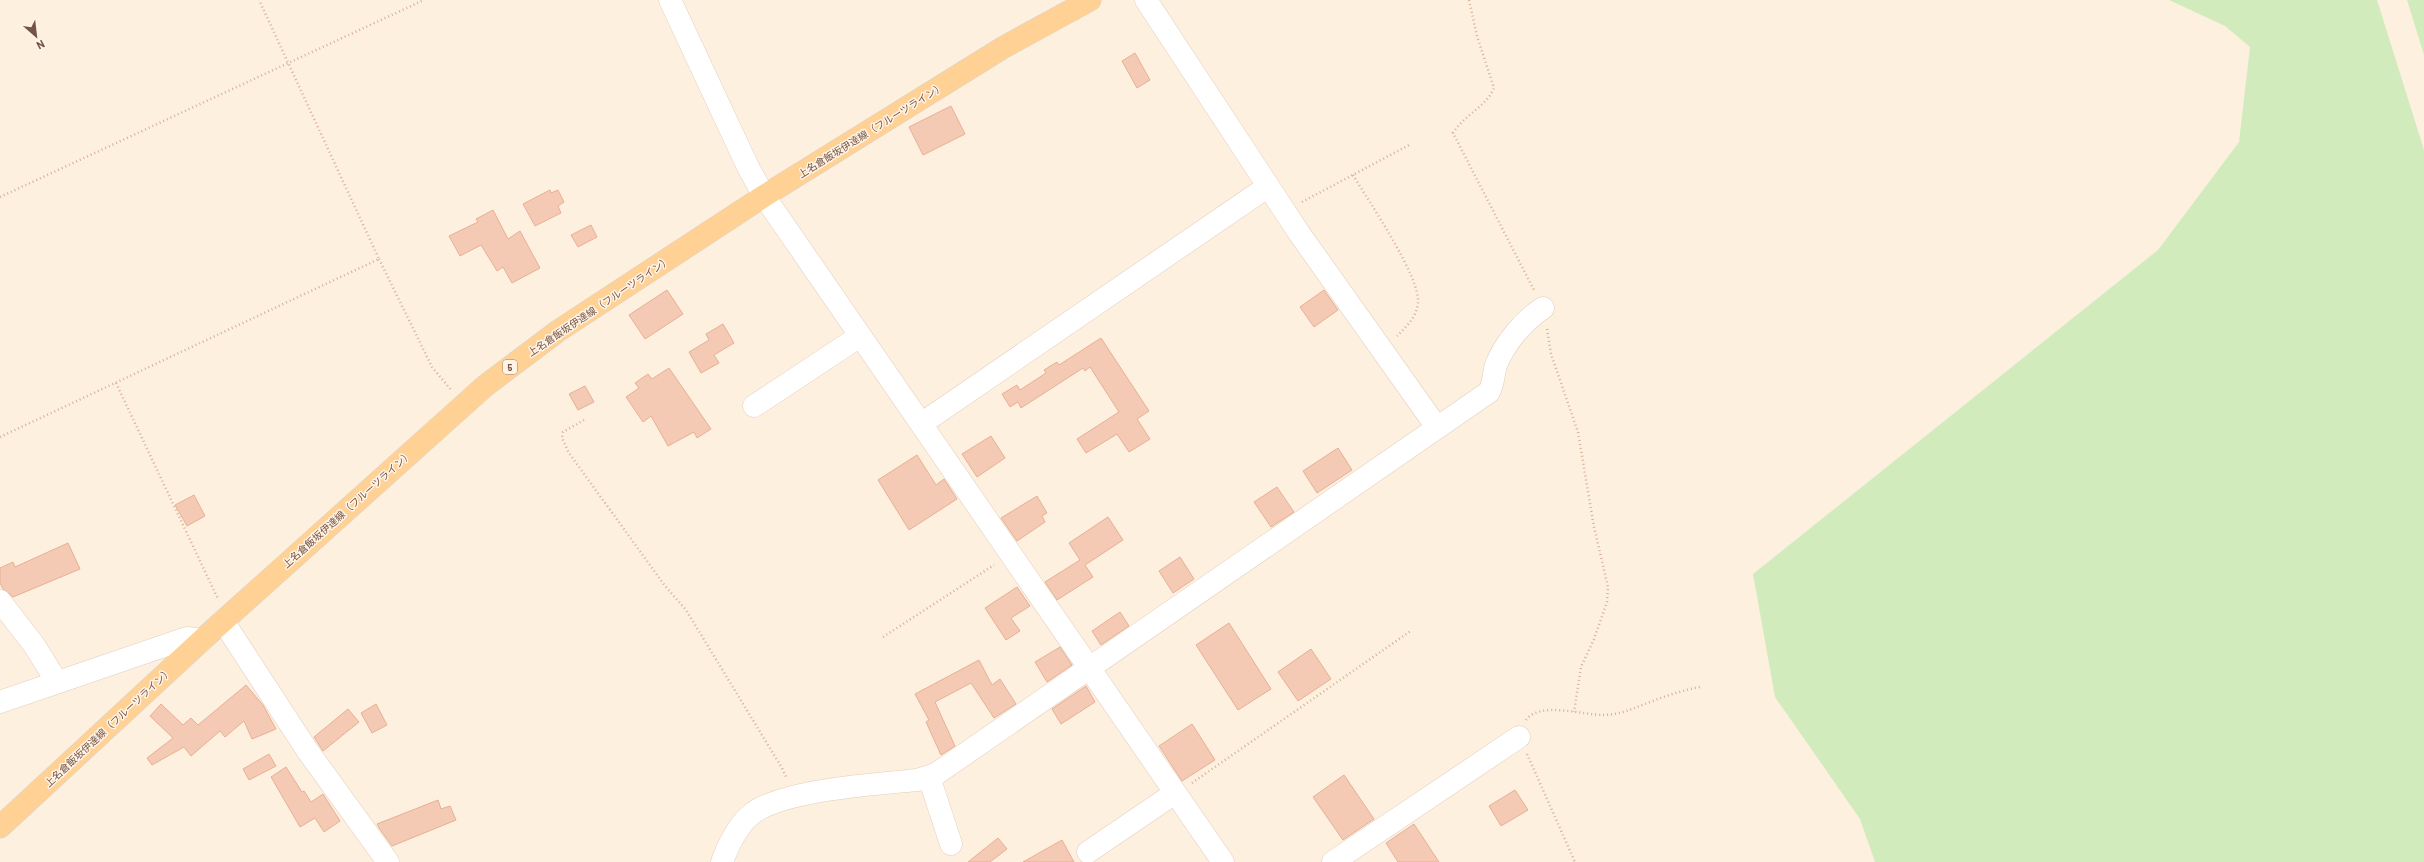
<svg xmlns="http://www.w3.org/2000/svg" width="2424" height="862" font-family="Barlow,'Noto Sans JP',sans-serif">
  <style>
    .green { fill: #d2ebbd }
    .building { fill: #f4cab5; stroke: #e8af94 }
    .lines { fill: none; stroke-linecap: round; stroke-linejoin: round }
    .minor-casing { stroke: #e4cdbd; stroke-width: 23 }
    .major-casing { stroke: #dbd3cf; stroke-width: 23 }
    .path { stroke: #d9ae98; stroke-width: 2.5; stroke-dasharray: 1 3; stroke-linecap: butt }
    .minor { stroke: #fff; stroke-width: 22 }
    .major { stroke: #ffd194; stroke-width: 22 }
    .labels { text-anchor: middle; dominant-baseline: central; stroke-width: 3; stroke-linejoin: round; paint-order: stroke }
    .shield { fill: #fff4e6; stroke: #9e8475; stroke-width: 1 }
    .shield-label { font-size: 9px; font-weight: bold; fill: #755445 }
    .street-label { font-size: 10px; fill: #755445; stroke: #fff4e6 }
  </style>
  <rect width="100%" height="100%" fill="#fdf0de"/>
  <!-- green -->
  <path class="green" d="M2169 0H2377L2424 150V862H1875L1860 819 1775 697 1753 574 2158 250 2239 142 2250 47 2225 26Z
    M2407 0H2424V55Z"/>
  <!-- building -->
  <path class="building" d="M1135 53 1150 80 1137 88 1122 61Z
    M951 106 965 134 923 155 909 127Z
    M550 190 551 193 558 190 564 202 558 206 561 213 535 226 523 204Z
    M493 210 508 239 520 231 540 268 512 283 503 267 497 271 481 245 460 256 449 236 478 222 476 219Z
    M591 225 597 237 578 247 571 235Z
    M667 290 683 314 645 339 629 315Z
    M1324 290 1338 310 1314 327 1300 307Z
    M723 324 734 343 714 355 719 363 701 373 689 352 709 340 706 334Z
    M1101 338 1149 411 1137 419 1150 439 1129 452 1117 434 1086 453 1077 439 1119 412 1090 367 1085 371 1083 368 1021 408 1018 402 1010 407 1002 394 1017 385 1020 390 1046 373 1044 370 1057 362 1059 365Z
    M669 368 711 429 697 438 694 432 668 446 651 416 643 422 626 397 639 388 635 383 648 374 652 379Z
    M585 386 594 402 578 410 569 394Z
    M991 436 1005 458 977 477 962 454Z
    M1338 448 1352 470 1317 493 1303 471Z
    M917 455 936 485 944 479 957 499 909 530 878 480Z
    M1277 487 1294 512 1271 527 1254 502Z
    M194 495 205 516 187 526 175 505Z
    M1037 496 1047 513 1042 516 1045 522 1017 541 1001 518Z
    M1108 517 1123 540 1085 565 1093 577 1057 600 1045 582 1080 560 1069 543Z
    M68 543 80 569 13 597 3 589 0 583V568L13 562 15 567Z
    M1180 557 1194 579 1173 593 1159 571Z
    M1017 587 1030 606 1011 618 1020 631 1006 640 985 608Z
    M1120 612 1129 626 1101 645 1092 631Z
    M1229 623 1271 689 1238 710 1196 645Z
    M1060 647 1072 665 1047 682 1035 662Z
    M1311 649 1331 679 1298 701 1278 672Z
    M979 660 992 685 1000 679 1016 704 994 718 971 683 935 702 955 746 941 755 926 722 929 720 915 694Z
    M246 685 263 705 276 729 252 739 244 721 225 737 220 731 191 756 184 747 152 765 147 758 173 738 150 716 161 704 183 725 191 718 198 725Z
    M1086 686 1095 702 1061 724 1052 709Z
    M376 704 387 725 372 733 361 713Z
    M348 709 359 722 323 751 314 737Z
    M1192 724 1215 760 1182 781 1159 746Z
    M269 754 276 766 249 780 243 769Z
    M286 767 302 792 304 791 311 802 323 794 340 821 324 832 315 818 300 827 271 777Z
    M1344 775 1374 819 1343 840 1313 797Z
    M1515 790 1528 810 1501 826 1489 806Z
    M438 800 441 809 450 806 456 820 392 846 379 828 377 824Z
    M1414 824 1439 862H1398L1386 843Z
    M998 838 1007 849 990 862H968Z
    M1062 840 1074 862H1023Z"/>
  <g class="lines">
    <defs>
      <path id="minor" d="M670 0 748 167 764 196 1223 862
        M1146 0 1299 233 1436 426
        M754 406 860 336
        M921 424 1267 187
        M0 601 34 645 57 682
        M223 621 307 750 388 862
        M0 702 187 638 202 640
        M929 777 951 844
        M1088 852 1175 793
        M722 862C728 846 739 823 753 813 784 790 876 784 917 780L936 774 1489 392C1494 383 1493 375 1496 365 1505 343 1523 321 1543 308
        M1333 862 1519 737"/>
      <path id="major" d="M0 827 202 640 485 386 558 331 764 196 1004 47 1090 0"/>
    </defs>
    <!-- minor casing -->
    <use href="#minor" class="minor-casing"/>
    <!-- major casing -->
    <use href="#major" class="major-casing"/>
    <!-- path -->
    <path class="path" d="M1469 0 1477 36 1494 88C1486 107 1464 115 1453 133L1535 292
      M1353 175C1368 200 1421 278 1418 303 1416 318 1407 326 1397 336
      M0 197 424 0
      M1302 202 1411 144
      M379 259 432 367 452 391
      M1547 329 1551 354 1578 432 1594 527 1608 587 1607 602 1594 639 1581 667 1574 712
      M116 383 218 599
      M584 420 563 432 562 438 569 453 665 586 686 610 782 768 787 779
      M0 437 379 259 259 0
      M883 637 994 565
      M1526 720C1540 701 1583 715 1603 715 1621 715 1636 707 1653 701 1668 695 1684 690 1700 687
      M1527 754 1575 862
      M1192 783 1412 630"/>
    <!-- minor -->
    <use href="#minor" class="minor"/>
    <!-- major -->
    <use href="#major" class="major"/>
  </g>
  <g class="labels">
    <!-- shield labels -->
    <rect class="shield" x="503" y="360" width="14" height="14" rx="3"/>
    <g class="shield-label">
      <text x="510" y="367">5</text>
    </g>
    <!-- street labels -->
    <g class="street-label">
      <text transform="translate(871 130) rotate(-32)">上名倉飯坂伊達線（フルーツライン）</text>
      <text transform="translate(599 306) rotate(-34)">上名倉飯坂伊達線（フルーツライン）</text>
      <text transform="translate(347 509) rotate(-42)">上名倉飯坂伊達線（フルーツライン）</text>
      <text transform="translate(108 727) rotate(-43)">上名倉飯坂伊達線（フルーツライン）</text>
    </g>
  </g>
  <!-- north arrow -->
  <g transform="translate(36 36) rotate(152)" stroke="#fff4e6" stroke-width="3" paint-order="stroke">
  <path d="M0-3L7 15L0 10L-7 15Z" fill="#755445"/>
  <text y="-6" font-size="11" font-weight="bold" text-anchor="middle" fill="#755445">N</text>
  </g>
</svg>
